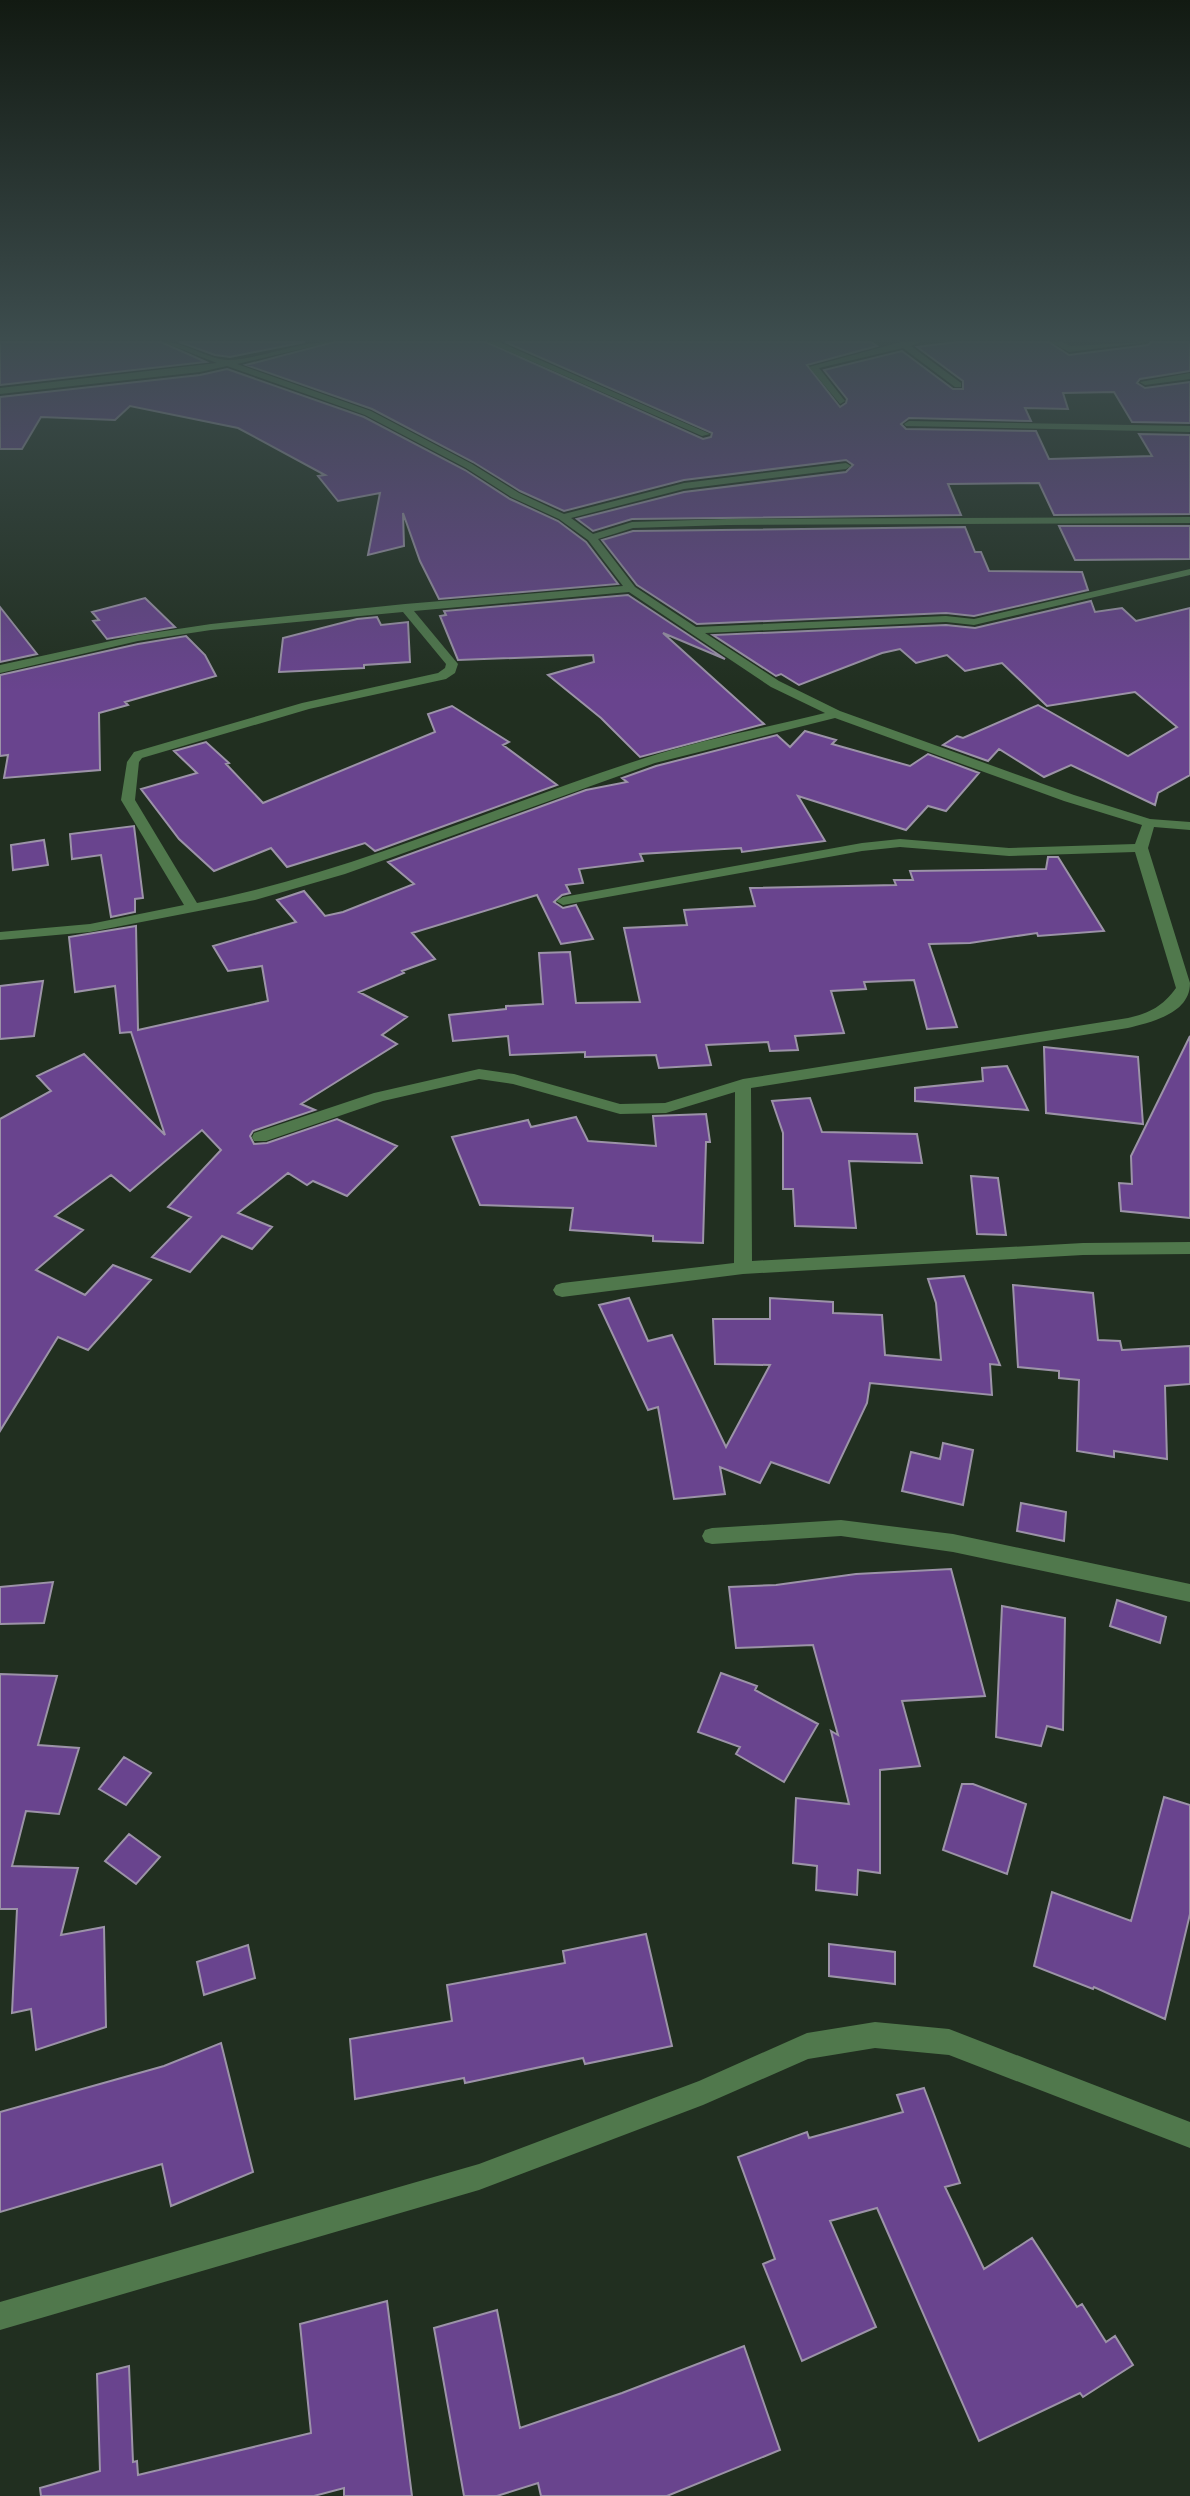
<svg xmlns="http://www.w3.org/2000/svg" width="1190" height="2496" font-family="'Archivo Narrow',sans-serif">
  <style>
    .building { fill: #69448e; stroke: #9c93a8; stroke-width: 2 }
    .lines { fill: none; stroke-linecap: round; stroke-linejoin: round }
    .street { fill: #50784c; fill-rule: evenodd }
  </style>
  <rect width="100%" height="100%" fill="#212f20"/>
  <!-- building -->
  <path class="building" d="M0 342H161L206 362 0 385Z
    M179 342H305L230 357 215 355Z
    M334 342H486L703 439 711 437 712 433 505 342H871L877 346 807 365 840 407 846 403 847 399 824 370 902 351 953 389H963V381L917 347 957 342H1049L1069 355 1148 345 1151 342H1190V371L1140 379 1137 383 1145 388 1190 382V423L1132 422 1114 392 1063 393 1068 409 1025 408 1031 421 909 418 901 424 906 429 1036 431 1049 459 1152 456 1139 434 1190 435V514L1054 515 1039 483 948 484 961 515 632 519 593 531 577 519 684 492 846 472 853 465 846 460 684 480 564 511 520 491 473 462 372 409 246 365Z
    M227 369 364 417 465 470 510 499 558 521 586 542 618 584 439 599 420 561 403 513 404 546 368 555 380 493 338 501 318 476 325 475 238 428 130 406 115 420 41 417 22 449H0V397L200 375Z
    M1059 526H1190V559L1075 560Z
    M965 527 975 552H981L989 571 1082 572 1088 590 974 616 946 613 697 624 637 585 602 540 633 531Z
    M628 595 725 659 663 633 764 724 640 757 601 718 548 675 594 662 593 655 458 660 440 616 446 615 444 611Z
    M145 598 175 627 107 639 93 621 99 620 92 612Z
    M1091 601 1095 612 1122 608 1136 621 1190 608V775L1158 793 1155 805 1071 765 1044 777 999 749 988 761 943 745 957 736 963 738 1038 705 1128 756 1177 727 1135 692 1047 706 1002 663 965 671 947 655 916 663 900 649 882 653 799 685 781 674 776 676 713 635 946 625 975 628Z
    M0 607 37 654 0 662Z
    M377 617 381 625 408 622 410 662 364 665V668L279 672 283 638 357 619Z
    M186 636 205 655 216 676 125 702 128 705 99 713 100 770 4 778 8 755 0 756V675L138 644Z
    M452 706 509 742 503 745 557 785 375 851 365 843 287 867 271 848 214 871 179 839 141 789 197 773 174 751 206 742 229 763 226 764 263 803 435 732 428 714Z
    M805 731 836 740 832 744 910 766 928 754 979 773 946 811 928 806 906 830 798 796 825 841 742 852 741 848 640 854 643 861 579 869 583 883 566 885 570 893 562 895 554 902 563 908 576 905 593 939 561 944 537 895 412 933 435 959 402 971 404 973 359 992 407 1017 382 1035 397 1044 301 1104 315 1110 253 1131 250 1136 254 1144 267 1143 337 1119 397 1146 347 1196 313 1181 307 1185 288 1173 238 1213 272 1227 252 1249 222 1236 190 1272 152 1257 191 1217 168 1207 221 1150 202 1130 130 1191 111 1175 55 1216 83 1230 36 1270 85 1295 113 1265 151 1280 88 1350 58 1337 0 1431V1119L51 1091 37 1076 84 1054 165 1135 131 1032 120 1033 115 986 75 992 69 937 136 926 138 1030 268 1001 262 966 228 971 213 946 296 922 277 900 304 891 325 916 343 912 414 884 388 862 586 790 627 782 622 778 656 766 777 735 790 747Z
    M134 826 143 898 135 899V912L111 917 101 855 72 859 70 834Z
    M44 840 48 865 13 870 11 845Z
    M1048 857H1058L1104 931 1038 936 1037 933 970 943 929 944 957 1027 927 1029 914 980 864 982 866 989 831 991 844 1033 795 1036 798 1050 770 1051 768 1042 706 1045 711 1065 659 1068 656 1055 585 1057V1052L510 1055 508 1036 453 1041 449 1015 506 1009V1006L543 1004 539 953 570 952 576 1003 640 1002 624 928 687 925 684 910 755 906 750 888 896 885 894 880H913L910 871 1046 869Z
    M43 981 34 1036 0 1039V986Z
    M1190 1036V1218L1121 1211 1119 1183 1132 1184 1131 1156Z
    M1044 1047 1138 1057 1143 1124 1046 1113Z
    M1007 1066 1028 1110 915 1101V1088L983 1081 982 1068Z
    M810 1098 822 1132 917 1134 922 1163 849 1161 856 1228 795 1226 793 1189H783V1133L772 1101Z
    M706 1114 710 1142H706L703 1243 653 1241V1236L570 1230 573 1208 480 1205 452 1137 528 1120 531 1127 576 1117 588 1141 656 1146 653 1116Z
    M971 1176 998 1178 1006 1235 977 1234Z
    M964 1276 1000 1365 990 1364 992 1395 870 1383 867 1403 829 1483 771 1462 760 1483 720 1467 725 1494 674 1499 658 1407 648 1410 599 1305 629 1298 648 1341 672 1335 726 1447 770 1365 715 1364 713 1319H770V1298L833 1302V1313L882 1315 885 1355 941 1360 936 1303 928 1279Z
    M1013 1285 1093 1293 1098 1340 1120 1341 1122 1350 1190 1346V1384L1165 1386 1167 1459 1114 1451V1457L1077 1451 1079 1380 1059 1378V1371L1018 1367Z
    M943 1443 973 1450 963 1505 902 1491 911 1452 940 1459Z
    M1021 1503 1066 1512 1064 1541 1017 1531Z
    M951 1569 985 1696 902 1701 920 1766 880 1770V1873L858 1870 857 1895 816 1890 817 1866 793 1863 796 1798 849 1804 831 1731 838 1735 813 1645 736 1648 729 1587 776 1585 856 1574Z
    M53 1582 44 1623 0 1624V1587Z
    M1117 1600 1166 1617 1160 1643 1110 1626Z
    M1002 1606 1065 1618 1063 1730 1047 1726 1041 1746 996 1737Z
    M721 1673 757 1686 755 1690 818 1724 784 1782 736 1754 740 1747 698 1732Z
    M0 1674 57 1676 38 1745 79 1748 59 1814 26 1811 12 1866 78 1868 61 1935 104 1927 106 2027 36 2050 31 2009 12 2013 17 1909H0Z
    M124 1757 151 1773 126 1805 99 1789Z
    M962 1784H973L1026 1804 1007 1874 943 1850Z
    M1164 1797 1190 1805V1914L1165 2019 1094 1987 1093 1989 1034 1966 1052 1892 1131 1921Z
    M129 1834 160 1857 136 1884 105 1861Z
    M646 1934 672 2046 585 2064 583 2058 465 2083 464 2078 355 2099 350 2039 452 2021 447 1985 565 1963 563 1951Z
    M829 1944 895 1952V1984L829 1976Z
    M248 1945 255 1978 204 1995 197 1962Z
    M221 2043 253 2172 171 2206 162 2164 0 2212V2112L164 2066Z
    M924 2088 960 2183 945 2187 984 2269 1032 2238 1077 2307 1082 2304 1106 2342 1115 2336 1133 2365 1083 2397 1080 2393 979 2441 877 2208 830 2221 876 2327 802 2361 763 2264 775 2259 738 2157 807 2132 809 2138 903 2112 897 2095Z
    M387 2301 412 2496H344V2488L314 2496H41L40 2488 100 2471 97 2374 129 2366 133 2462 137 2461 138 2475 311 2433 300 2324Z
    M497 2310 520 2428 622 2393 744 2346 780 2450 667 2496H541L538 2483 497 2496H464L434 2328Z"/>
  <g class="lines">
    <!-- street -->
    <path class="street" d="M163 342C186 342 210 361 230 360 264 358 297 342 331 342L237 364 371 411 472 464 519 493 564 514 684 483 846 463 851 466 846 469 684 489 571 518 593 534 632 522 727 519 1190 517V523L727 525 633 528 598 539 635 587 696 627 946 616 974 619 1190 569V575L974 625 946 622 705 633 779 681 840 711 1074 795 1150 819 1190 822V830L1154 827 1148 848 1190 983C1190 1014 1151 1022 1128 1028L751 1088 752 1261 1083 1243 1190 1242V1254L1083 1255 743 1274 562 1297 556 1295 553 1290 556 1285 562 1283 734 1263 735 1092 666 1113 620 1114 513 1084 479 1079 383 1101 266 1141H254L252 1137 254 1133 374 1093 479 1069 514 1074 620 1104 665 1103 743 1079 1128 1018C1150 1013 1163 1006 1176 988L1135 852 1009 856 900 847 862 851 563 905 556 901 563 897 862 843 900 839 1009 848 1135 844 1142 825 1064 801 835 718 655 763 345 874 255 900 90 932 0 940V932L90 924 184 905 121 800 127 762 134 752 302 703 438 673 445 668 446 664 403 612 211 630 138 641 0 673V665L138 635 211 624 405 604 623 586 588 540 559 519 511 497 466 468 365 415 227 366 200 372 0 394V388L217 363ZM629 592 771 687 825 713C765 728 703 739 645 758 495 806 352 873 197 903L135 800 139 762 142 758 309 709 446 679 455 673 458 664 414 611Z
      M488 342H499L710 434 702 436Z
      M901 342H920L911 346 961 383V387H955L903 348 819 368 845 401 840 404 809 367Z
      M1051 342H1062L1070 346 1148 342 1069 352Z
      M1190 373V379L1145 385 1140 382Z
      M909 421 1190 426V432L906 426 904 424Z
      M841 1520 953 1534 1190 1584V1602L953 1552 841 1536 712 1544 705 1542 702 1536 705 1530 712 1528Z
      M875 2022 949 2029 1190 2122V2148L949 2055 875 2048 808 2059 703 2105 479 2190 0 2330V2302L479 2164 699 2081 807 2033Z"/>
  </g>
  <!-- sky -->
  <linearGradient id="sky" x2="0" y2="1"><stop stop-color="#121a12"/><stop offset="0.49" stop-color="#3d4d4e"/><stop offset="1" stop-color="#3d4d4e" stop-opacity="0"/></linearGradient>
  <rect width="1190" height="691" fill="url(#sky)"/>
</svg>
